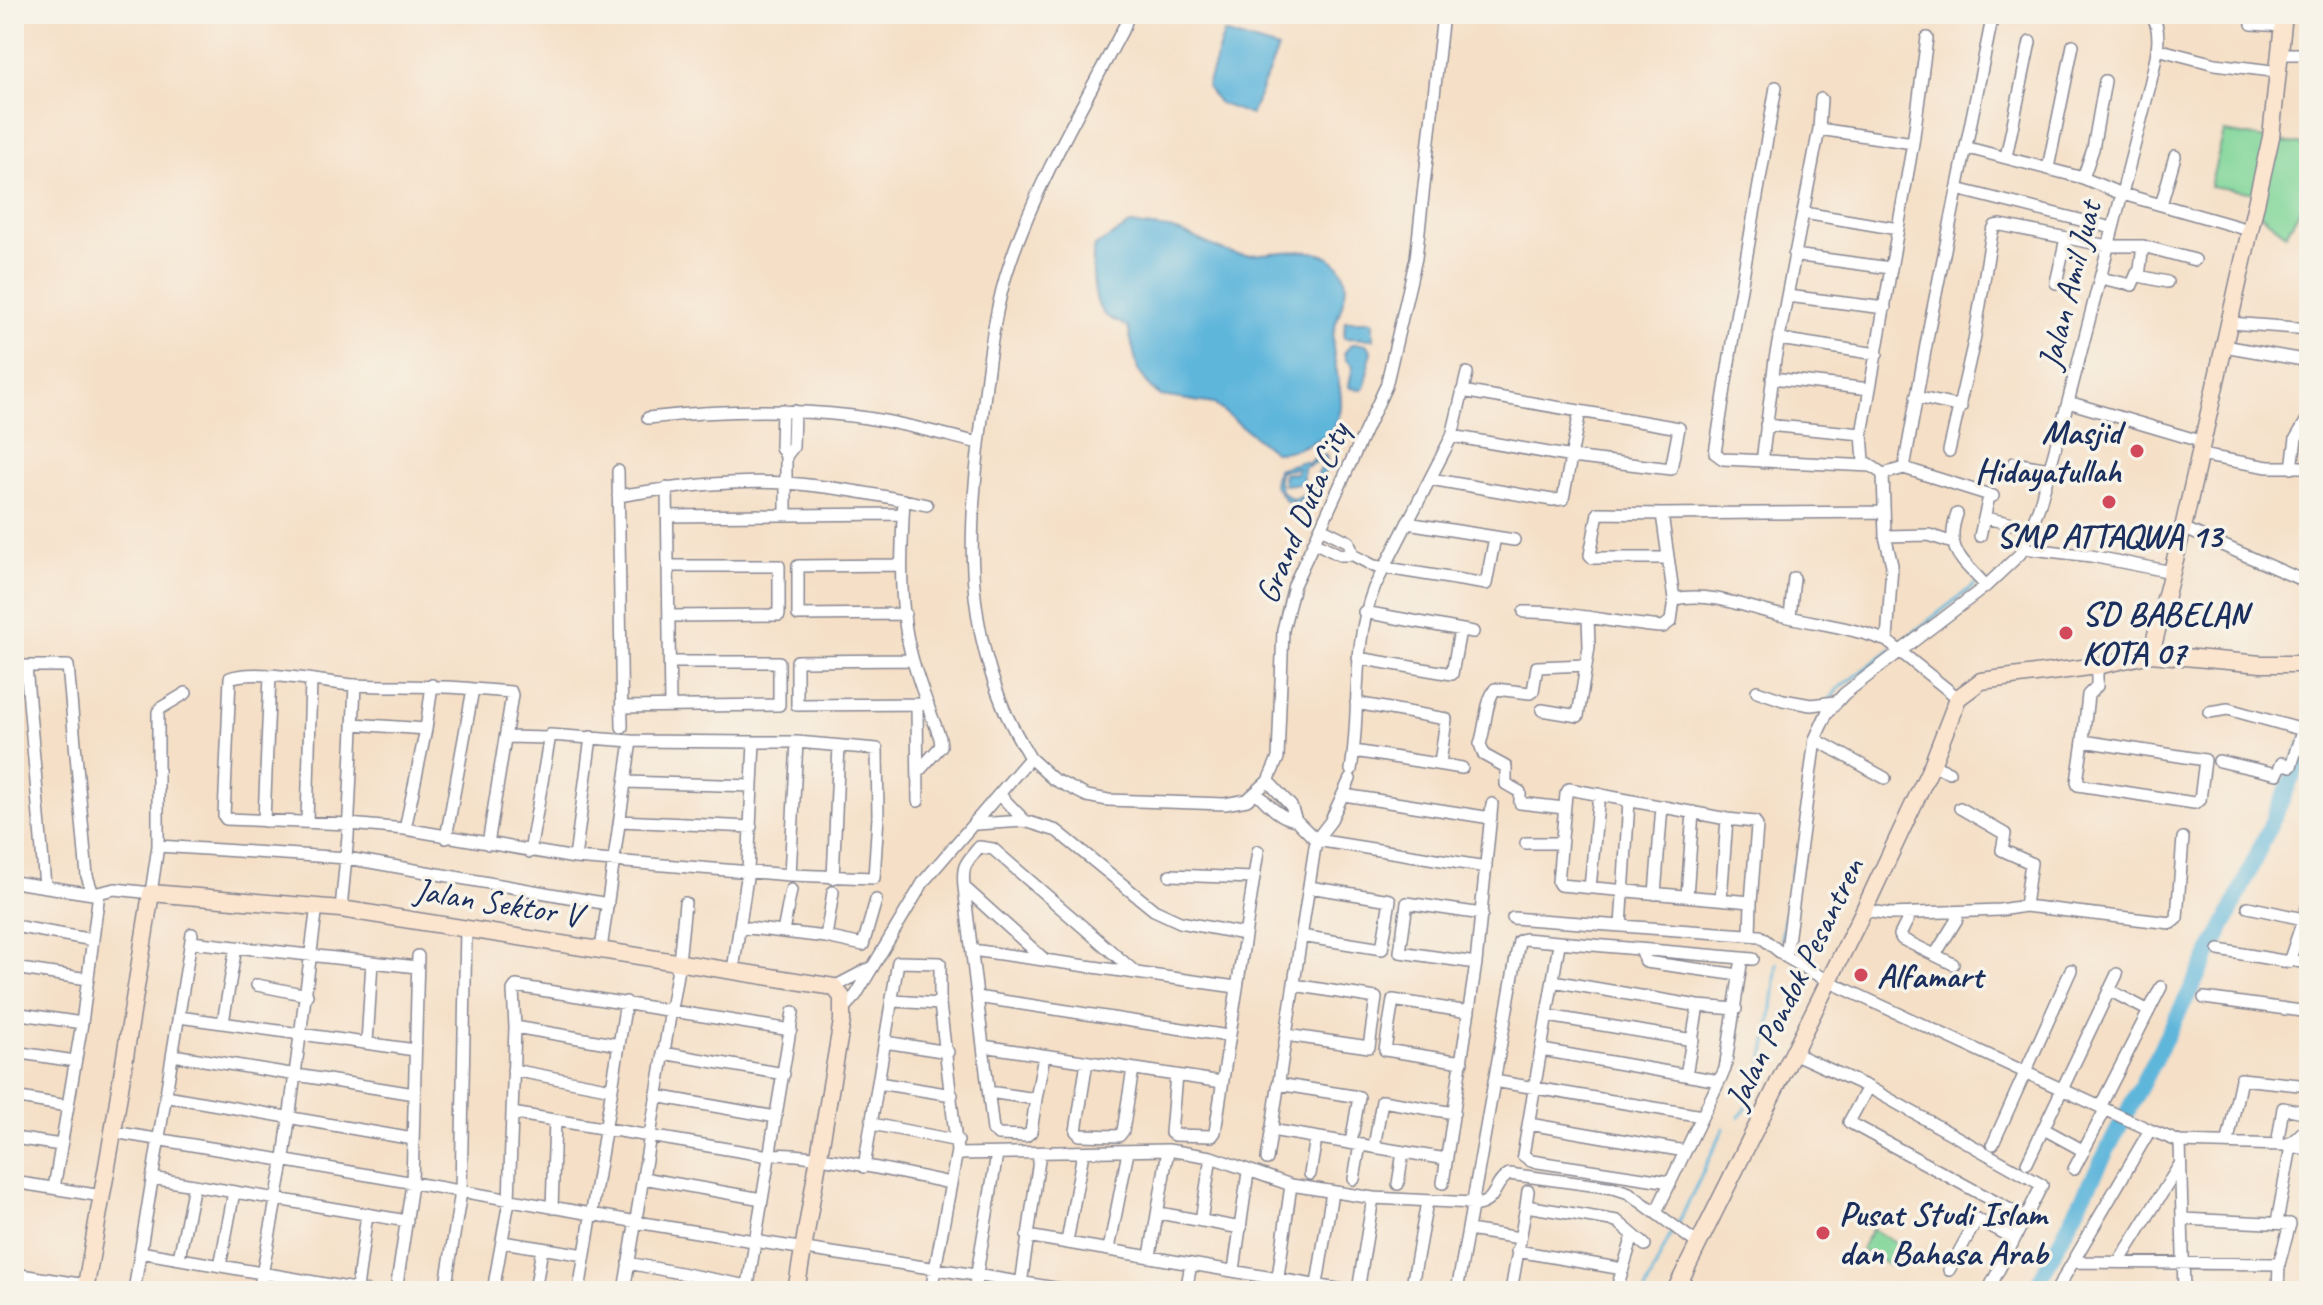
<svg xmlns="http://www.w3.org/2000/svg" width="2323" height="1305" font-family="Caveat,sans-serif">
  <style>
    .green { fill: #80d599; stroke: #4e827c; stroke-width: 2 }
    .water { fill: #5eb6db; stroke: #3c729c; stroke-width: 2; fill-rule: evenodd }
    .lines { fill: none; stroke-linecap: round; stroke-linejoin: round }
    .stream { stroke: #5eb6db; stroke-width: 3 }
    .river { stroke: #5eb6db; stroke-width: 16 }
    .street-casing { stroke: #888792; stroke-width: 14 }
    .secondary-casing { stroke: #888792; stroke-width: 19 }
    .street { stroke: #fff; stroke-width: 11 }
    .secondary { stroke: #fce5cf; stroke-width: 16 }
    .poi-dot { fill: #d1495b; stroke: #f7f3e8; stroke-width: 3 }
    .labels { text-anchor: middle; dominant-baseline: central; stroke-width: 7; stroke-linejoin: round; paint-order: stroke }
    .street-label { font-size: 34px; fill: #1b2f5e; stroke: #f7f3e8 }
    .poi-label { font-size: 34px; font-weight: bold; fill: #1b2f5e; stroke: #f7f3e8; text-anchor: start }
  </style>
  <rect width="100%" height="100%" fill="#f7f3e8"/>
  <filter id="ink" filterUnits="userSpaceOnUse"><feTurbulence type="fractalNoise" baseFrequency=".0125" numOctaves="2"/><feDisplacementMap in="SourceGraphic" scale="16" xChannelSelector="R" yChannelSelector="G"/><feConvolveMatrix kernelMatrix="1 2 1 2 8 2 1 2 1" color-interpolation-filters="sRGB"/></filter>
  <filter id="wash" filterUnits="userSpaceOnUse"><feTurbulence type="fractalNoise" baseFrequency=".006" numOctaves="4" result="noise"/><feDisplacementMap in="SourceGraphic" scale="32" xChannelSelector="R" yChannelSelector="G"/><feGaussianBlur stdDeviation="1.8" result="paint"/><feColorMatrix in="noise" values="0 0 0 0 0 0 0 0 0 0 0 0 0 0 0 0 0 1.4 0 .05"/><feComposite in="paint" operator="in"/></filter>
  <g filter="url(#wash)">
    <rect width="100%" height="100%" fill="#f5dfc6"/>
    <!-- green -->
    <path class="green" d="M2224 132 2309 146V194L2286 234 2256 211 2261 194 2210 186Z
      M1872 1229 1904 1248 1893 1267 1861 1249Z"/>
    <!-- water -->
    <path class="water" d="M1224 33 1278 49 1251 115 1218 103 1207 86Z
      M1132 224C1145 227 1157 227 1169 229 1195 234 1217 253 1244 255 1269 256 1313 242 1335 262 1359 283 1336 311 1333 336 1329 371 1363 420 1315 441 1302 447 1288 453 1274 452L1214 404 1161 396 1151 388 1138 370 1128 327C1121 323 1111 320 1105 315 1092 305 1091 261 1095 246Z
      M1345 321H1373V339L1344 338Z
      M1352 344H1366L1371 350 1365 386 1362 389 1350 388 1349 386 1353 366 1346 360 1344 353Z
      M1320 455 1326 456C1330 472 1312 497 1297 503L1286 501 1274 484 1277 469 1304 461 1308 463ZM1323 459 1324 463 1308 492 1301 497 1292 499 1281 491 1278 477 1280 471 1298 468 1296 473 1283 474 1284 485 1303 483V468Z"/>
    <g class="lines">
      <!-- stream -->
      <path class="stream" d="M2039 488 2041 477
        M1897 645 1976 584
        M1829 700 1838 689 1891 649
        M1781 939 1793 864
        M1739 1117C1767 1088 1772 1003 1777 963
        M1678 1224 1724 1128
        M1645 1291 1671 1233"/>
      <!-- river -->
      <path class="river" d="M2034 1291 2226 922 2309 741"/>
    </g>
  </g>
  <g filter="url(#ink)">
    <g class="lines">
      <defs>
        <path id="street" d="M2161 15 2162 14
          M2252 24 2283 26
          M1927 38 1913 143 1862 434 1864 461 1883 474 1904 468 1930 323 1993 14
          M2157 49 2215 64 2280 72
          M2281 54H2309
          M1776 87 1736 317 1715 453 1723 459 1871 466
          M1819 129 1821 99
          M1968 148 2083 178 2119 193 2249 230
          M2006 157 2030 42
          M2048 168 2073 45
          M2083 178 2093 149 2105 81
          M1957 189 2112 228
          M2161 205 2175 156
          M1804 213 1898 229
          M2143 246 2139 276 2167 282
          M1794 255 1890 268
          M2100 278 2132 285 2137 273
          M2056 283 2066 238
          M1787 296 1885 308
          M2230 323 2309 329
          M1779 339 1877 354
          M2224 346 2309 361
          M1772 378 1870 389
          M1916 397 1961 407
          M2068 402 2203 442
          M782 410 781 447 786 456V515
          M648 418C716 410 783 408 852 416 895 421 937 433 979 443
          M1766 425 1862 434
          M1452 436 1572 457 1671 469 1679 428 1462 391
          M1949 451 1974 341 1992 232 1995 226 2001 225 2108 246H2143L2195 260
          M2200 455 2268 467H2309
          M786 456 793 447 794 411
          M1762 462 1775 359 1819 129 1913 143
          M2014 463 2049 469
          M1904 468 1993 496
          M2292 468 2296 438 2308 418
          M618 471 622 727
          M1883 474 1885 536 1892 565 1887 641 1958 698
          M1430 479 1552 500 1563 499 1580 411
          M667 488 670 706
          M618 496C673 487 729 480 785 483 833 486 880 495 927 505
          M904 500C901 553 898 610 913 661 920 687 931 713 940 738L941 746 918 772
          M1662 514 1598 513 1590 555 1593 558H1668
          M1957 514C1944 551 1963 560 1986 586
          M667 516 903 514
          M1985 518 2032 528
          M1407 523 1514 540
          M1321 528 1349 542 1353 555
          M2183 528 2309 583
          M1885 536 1929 535 1953 543
          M1980 536 1988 501
          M1314 542 1340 555H1353L1374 566 1486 584 1495 537
          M2023 548 2091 556 2172 572
          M900 565 798 566V615L905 614
          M668 566H779V615L669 616
          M1674 599 1662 514 1884 512
          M1364 612 1473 632
          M1524 612C1571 611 1616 624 1663 627L1671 621 1674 599C1712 591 1747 608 1784 616 1819 624 1854 628 1887 641
          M1790 617 1794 578
          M1358 658 1452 674 1460 630
          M912 660 797 661V705L928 704
          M14 666H68L87 876 93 894
          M26 666 45 886
          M473 689 511 692 512 695 488 844
          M1757 691 1783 700 1811 705 1835 702
          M1356 703 1446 719 1440 764
          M917 704 918 801
          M621 707 779 705V662H670
          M1542 710 1578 716 1589 647 1588 617
          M2209 712 2228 709 2303 730
          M353 724 426 729
          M507 737 548 738
          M1815 739 1885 778
          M2083 741 2205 760 2200 800 2194 803 2078 785 2077 782Z
          M2083 741 2088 695 2097 686V666
          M1354 751 1462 768
          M1030 758C1021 742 1011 726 1004 709 961 606 970 518 983 410 989 360 994 308 1011 260 1039 178 1085 102 1125 25L1128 14
          M2219 761 2277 774 2282 763 2291 766 2309 710
          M1932 765 1949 772
          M1351 770C1361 708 1351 647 1374 588L1452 436 1467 373
          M1268 781 1291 806 1296 820 1316 840 1486 867
          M626 782 752 786
          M1569 789 1727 819 1755 822 1757 826 1751 902 1560 885 1558 882 1566 794Z
          M1256 792C1268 804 1279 818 1296 820
          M999 794 1025 821
          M1344 795 1491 818
          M1564 808 1520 803V792L1506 784V767L1484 755 1480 744C1486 727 1485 703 1495 689L1530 693 1533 691 1537 667 1586 665
          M1960 808 2005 834 2002 850 2031 863 2025 906
          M264 821 270 676
          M620 821 751 827
          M307 822 311 680
          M976 824 1025 821 1057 831 1154 910 1180 922 1244 934
          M405 829 426 729 432 685
          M446 838 473 689C433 685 394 687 354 685 322 683 257 668 230 678L224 816 226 819 349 824 405 829 575 858 790 875 874 878 878 817 877 749 797 742H754
          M1526 843H1561
          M158 846 347 858 608 904
          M530 852 550 735 631 741
          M575 858 591 737
          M790 875 797 742
          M1170 875 1253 878
          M833 878 839 746
          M14 882 93 894 115 889 151 893 158 846V712L161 708 186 693
          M964 887 1045 960
          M1590 888 1599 794
          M1655 894 1662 806
          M1687 896 1693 812
          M1721 899 1727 819
          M2248 907 2308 920
          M341 909 348 836 355 685
          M1864 910 1890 914 2000 910 2025 906 2171 923 2177 918 2183 838
          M1911 913 1900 935 1902 939 1953 964
          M1513 918 1760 936 1786 957 1828 981 2150 1130 2180 1142 2184 1291
          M14 926 93 940
          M1621 926 1629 801
          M740 927 826 937 863 945 876 900
          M783 932 791 890
          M1750 935 1751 902
          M1301 936 1382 949 1390 900 1309 887
          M826 937 833 892
          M191 942 417 967
          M1559 944 1523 1155 1531 1161 1670 1182
          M601 949 631 741 754 742 748 871 733 970
          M972 950 1236 987
          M2219 950 2289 962 2309 902
          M1642 951 1646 962 1739 975
          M1935 955 1957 919
          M1786 957 1815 739 1827 713 1844 694 1986 586 2020 554 2039 507 2068 402 2150 85C2154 64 2165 33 2151 14
          M2291 960 2309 964
          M1476 963 1400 952 1407 903 1482 914
          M14 968 88 979
          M1553 981 1698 1006 1736 1009
          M257 985 307 995
          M834 987 872 967
          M2109 990 2149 1011
          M977 997 1228 1036
          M2204 998 2309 1012
          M894 1001 940 1004 957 1151 931 1291
          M844 1008 856 995 924 881 1030 758 1053 779 1087 796 1108 800 1225 804 1247 800 1268 781 1278 758 1283 630 1294 585 1386 386 1416 258 1443 14
          M14 1013 82 1023
          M1548 1016 1693 1040
          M179 1017 415 1050
          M223 1022 236 947
          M515 1027 619 1045
          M1286 1035 1369 1047 1376 998 1294 985
          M885 1042 948 1052
          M367 1043 372 962
          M983 1046 1222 1082
          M1542 1050 1719 1081
          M14 1052 75 1061
          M663 1053 784 1074
          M1793 1053 1868 1087 2042 1185 1988 1291
          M173 1055 414 1094
          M1087 1062 1076 1131 1080 1135 1119 1136 1123 1131 1133 1069
          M1462 1062 1385 1050 1393 1000 1469 1012
          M513 1070 612 1089
          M1176 1075 1171 1133 1174 1135 1212 1136 1215 1132 1258 851
          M1686 1075 1698 1006
          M1494 1081 1702 1116
          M878 1083 952 1095
          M1278 1084 1359 1097 1351 1143
          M1868 1087 1849 1122 2025 1218
          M989 1092 1036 1099 1044 1056
          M166 1096 413 1139
          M656 1096 776 1117
          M14 1097 67 1106
          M1036 1099 1031 1132 1026 1136 998 1135 993 1130 964 887C962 865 965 864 979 847L993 849 1135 972
          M2100 1107 2161 987
          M512 1113 769 1156C789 1147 920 1177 950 1183
          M872 1124 958 1141
          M1529 1124 1685 1151
          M2044 1129 2084 1151
          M1271 1130 1446 1159
          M113 1132C288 1160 463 1192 637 1222 782 1247 928 1266 1073 1291
          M14 1138 61 1145
          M2228 1141 2241 1079 2309 1086
          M2180 1142 2284 1145 2292 1142 2309 1126
          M1993 1144 2071 970
          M2277 1145 2283 1108 2309 1113
          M1374 1147 1382 1101 1454 1113
          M957 1154 1168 1150 1211 1157 1291 1185 1373 1198 1473 1203
          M1267 1159 1316 840 1330 822 1350 779
          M2027 1163 2117 974
          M864 1167 898 962 940 963V1004
          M2074 1169 2105 1110
          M1310 1174 1316 1138
          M152 1178 407 1221
          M643 1178 762 1199
          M1354 1179 1360 1145
          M14 1182 102 1196
          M1443 1183 1476 963 1492 804
          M1398 1184 1403 1152
          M54 1188 82 1023 99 893
          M1473 1206C1499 1202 1491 1185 1509 1174L1614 1188 1629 1193 1698 1244
          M1526 1206 1528 1191
          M552 1208 555 1121
          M1658 1208 1725 1069 1742 958
          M1159 1213 1241 1228
          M2182 1219 2290 1224 2279 1264 2278 1291
          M1201 1221 1211 1157
          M2277 1222 2290 1152 2289 1144 2309 1151
          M1468 1230 1520 1238
          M1027 1236 1349 1291
          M502 1242 585 1255
          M1067 1242 1083 1153
          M1109 1249 1128 1152
          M1517 1251 1623 1269
          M140 1252 366 1291
          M1150 1256 1168 1150
          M179 1258 194 1185
          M2309 1258V1272
          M2074 1262 2279 1264
          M2119 1262 2179 1166
          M628 1263 748 1286
          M220 1266 234 1192
          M1234 1270 1248 1172
          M1949 1270 1977 1219 2014 1239
          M14 1274 86 1285
          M1278 1277 1291 1185
          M1317 1284 1332 1192
          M357 1289 367 1214
          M34 1291 36 1278
          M134 1291 192 934
          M259 1291 284 1158 317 906
          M396 1291 412 1184 418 956
          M445 1291 461 1192 466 928
          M493 1291 509 1201 515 1027 513 990 516 986 791 1030
          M535 1291 542 1249
          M579 1291 626 1002
          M624 1291 679 962 685 903
          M747 1291 793 1012
          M974 1291 997 1154
          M1020 1291 1040 1153
          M1186 1291 1191 1264
          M1358 1291 1373 1198
          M1411 1291 1427 1202
          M1457 1291 1519 941 1524 939 1753 959
          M1511 1291 1526 1206 1617 1221 1645 1245
          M1616 1291 1633 1236
          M2056 1291 2150 1130"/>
        <path id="secondary" d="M2151 654 2183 528 2271 137 2284 14
          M85 1291 113 1132 151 893 341 909 834 987 842 997V1021L796 1291
          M1675 1291 1864 910 1932 765 1958 698 1981 681 2097 666 2151 654 2261 664H2309"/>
      </defs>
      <!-- street casing -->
      <use href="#street" class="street-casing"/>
      <!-- secondary casing -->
      <use href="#secondary" class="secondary-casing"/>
      <!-- street -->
      <use href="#street" class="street"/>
      <!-- secondary -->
      <use href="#secondary" class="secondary"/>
    </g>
  </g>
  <!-- markers -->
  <g class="poi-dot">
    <circle cx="2137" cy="451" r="8"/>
    <circle cx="2109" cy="502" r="8"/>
    <circle cx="2066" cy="633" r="8"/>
    <circle cx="1861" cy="975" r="8"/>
    <circle cx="1823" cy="1233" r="8"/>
  </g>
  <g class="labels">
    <!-- street labels -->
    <g class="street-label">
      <text transform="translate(2069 285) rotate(-76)">Jalan Amil Juat</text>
      <text transform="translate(1302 513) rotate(-67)">Grand Duta City</text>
      <text transform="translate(498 902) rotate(9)">Jalan Sektor V</text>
      <text transform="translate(1794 983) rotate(-64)">Jalan Pondok Pesantren</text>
    </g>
    <!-- poi labels -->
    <g class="poi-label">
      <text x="2121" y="431" text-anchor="end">Masjid<tspan x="2121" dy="39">Hidayatullah</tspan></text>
      <text x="2109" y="535" text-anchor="middle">SMP ATTAQWA 13</text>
      <text x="2082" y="613">SD BABELAN<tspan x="2082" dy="39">KOTA 07</tspan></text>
      <text x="1877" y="975">Alfamart</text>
      <text x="1839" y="1213">Pusat Studi Islam<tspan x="1839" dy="39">dan Bahasa Arab</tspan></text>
    </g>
  </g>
  <!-- margin -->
  <rect width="2323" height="1305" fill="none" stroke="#f7f3e8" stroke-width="48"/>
</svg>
